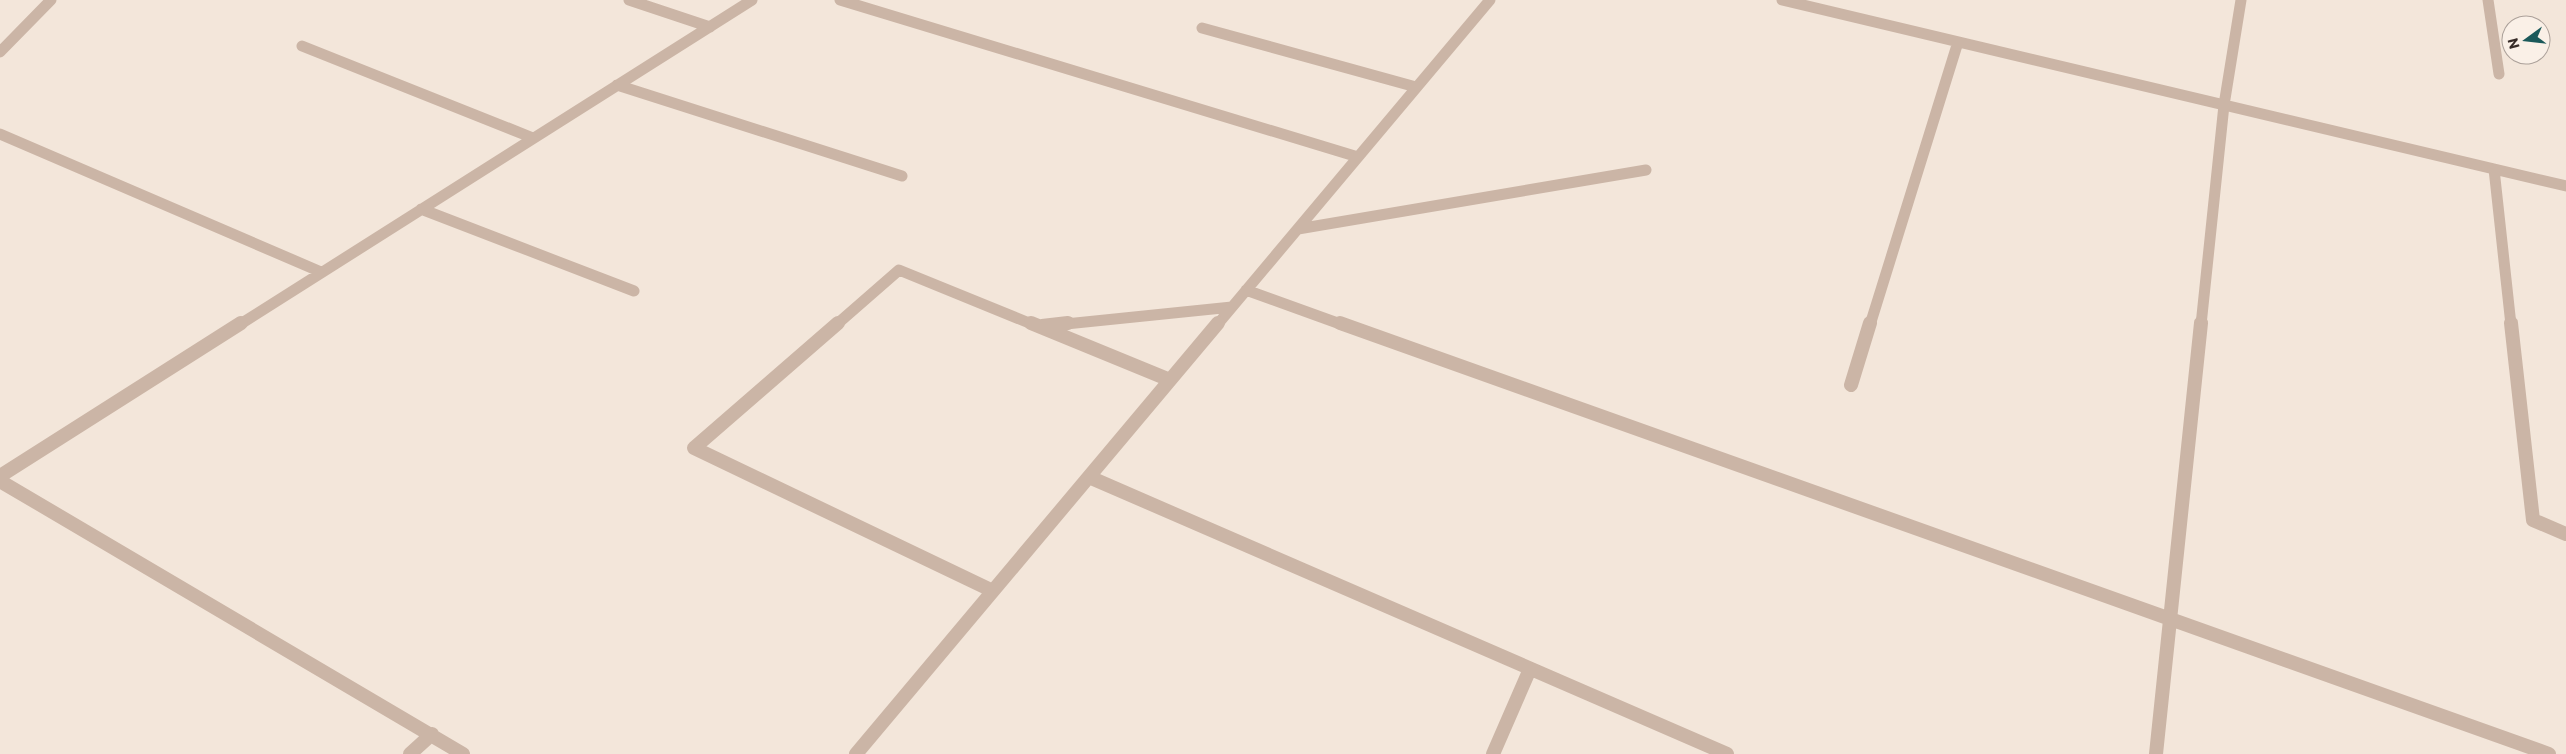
<svg xmlns="http://www.w3.org/2000/svg" width="2566" height="754" font-family="Commissioner,sans-serif">
  <style>
    .lines { fill: none; stroke-linecap: round; stroke-linejoin: round }
    .minor-far1 { stroke: #cbb5a6; stroke-width: 11 }
    .minor { stroke: #cbb5a6; stroke-width: 14 }
  </style>
  <rect width="100%" height="100%" fill="#f3e6da"/>
  <g class="lines">
    <!-- minor-far1 -->
    <path class="minor-far1" d="M629 0 710 27
      M840 0 1358 157
      M1782 0 2566 186
      M2488 0 2499 74
      M1202 28 1416 87
      M302 46 533 138
      M0 52 51 0
      M617 85 902 176
      M0 134 321 272
      M2494 169 2511 325
      M421 209 634 291
      M1298 229 1646 170
      M1246 290 1343 325
      M239 325 752 0
      M836 325 899 270 1034 325
      M1056 325 1232 307
      M1217 325 1490 0
      M1870 325 1958 42
      M2201 325 2224 105 2241 0"/>
    <!-- minor -->
    <path class="minor" d="M838 323 694 448 993 591
      M1031 323 1170 380
      M1340 323 2549 754
      M2511 323 2533 520 2566 534
      M1042 326 1068 323
      M1851 385 1870 323
      M0 476 241 323
      M1089 477 1727 754
      M0 481 463 754
      M410 754 432 734
      M856 754 1218 323
      M1493 754 1530 669
      M2156 754 2201 323"/>
  </g>
  <!-- north arrow -->
  <g transform="translate(2526 40) rotate(255)"><circle r="24" fill="#faf0e7" stroke="#aca19a"/>
  <path d="M0-4L9 19L0 12L-9 19Z" fill="#1b595a"/>
  <text y="-8" font-size="14" font-weight="bold" text-anchor="middle" fill="#372b27">N</text>
  </g>
</svg>
